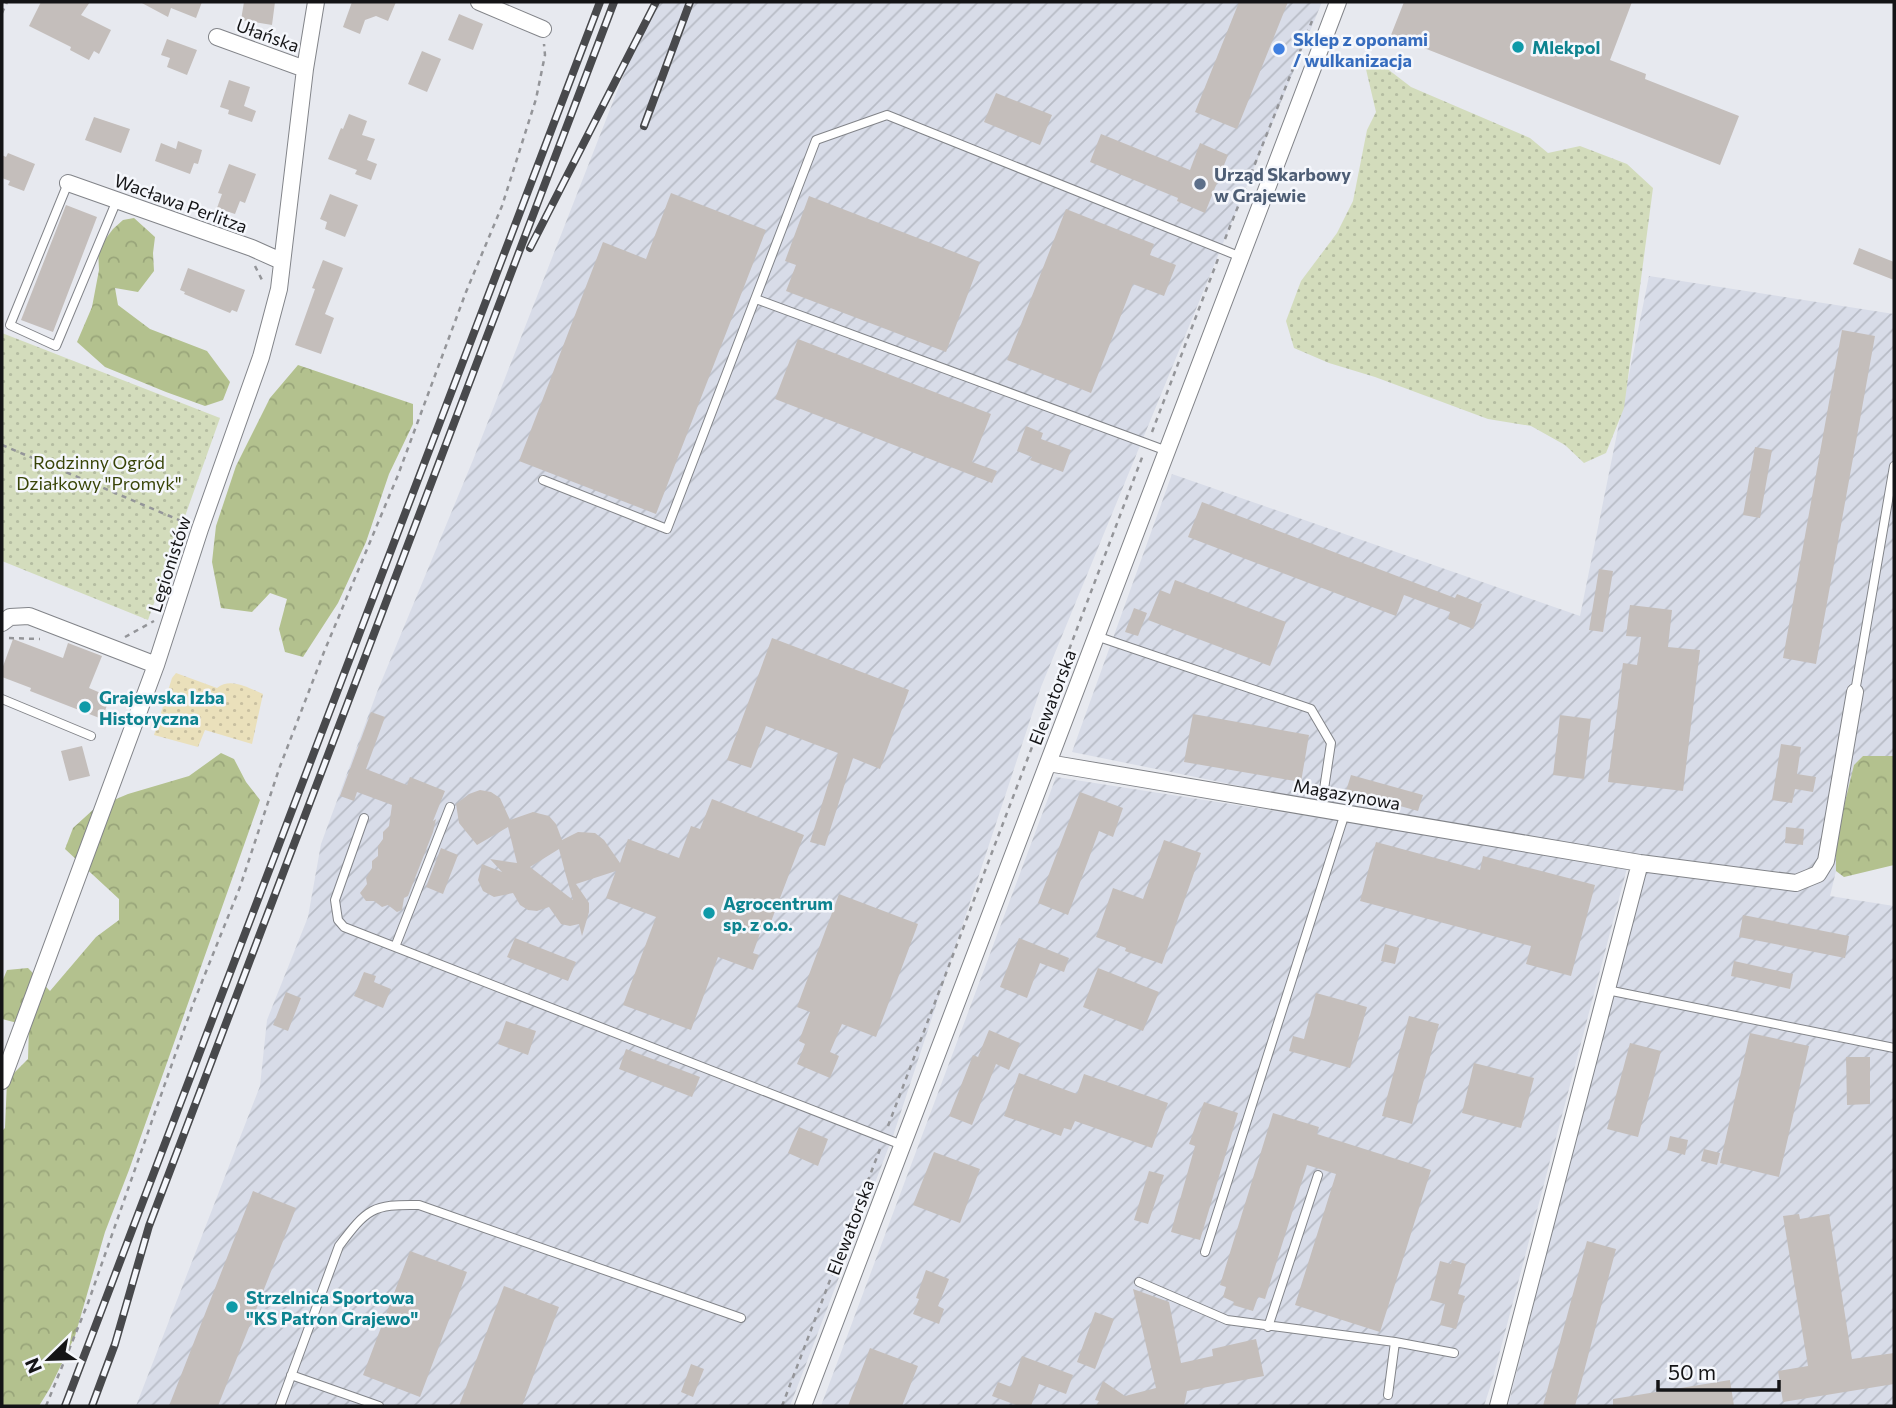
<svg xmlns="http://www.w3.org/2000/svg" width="1896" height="1408" font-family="Commissioner,sans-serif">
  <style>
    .industrial { fill: url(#industrial-furrows) }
    .grass { fill: url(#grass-dots) }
    .forest { fill: url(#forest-crowns) }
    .sand { fill: url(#sand-dots) }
    .building { fill: #c4bebb; fill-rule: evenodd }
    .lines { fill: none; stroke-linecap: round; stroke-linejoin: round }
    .service-casing { stroke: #828489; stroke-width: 10 }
    .minor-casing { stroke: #828489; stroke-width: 18 }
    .path { stroke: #949599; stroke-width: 2.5; stroke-dasharray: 5 5; stroke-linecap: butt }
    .service { stroke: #fff; stroke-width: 8 }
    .minor { stroke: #fff; stroke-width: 16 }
    .rail-casing { stroke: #48494c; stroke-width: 8 }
    .rail { stroke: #f5f7fc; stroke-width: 5; stroke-dasharray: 16; stroke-linecap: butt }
    .culture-dot { fill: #0f9aa8; stroke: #f5f7fc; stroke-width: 2.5 }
    .shop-dot { fill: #3f7fe0; stroke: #f5f7fc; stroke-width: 2.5 }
    .service-dot { fill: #5c6f8a; stroke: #f5f7fc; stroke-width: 2.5 }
    .labels { text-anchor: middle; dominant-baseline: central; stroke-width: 5; stroke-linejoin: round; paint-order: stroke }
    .street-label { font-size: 18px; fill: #141416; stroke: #f5f7fc }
    .shop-label { font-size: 18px; font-weight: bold; fill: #366cbe; stroke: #f5f7fc; text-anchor: start }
    .culture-label { font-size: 18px; font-weight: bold; fill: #0d838f; stroke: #f5f7fc; text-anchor: start }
    .service-label { font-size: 18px; font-weight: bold; fill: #4e5e75; stroke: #f5f7fc; text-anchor: start }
    .park-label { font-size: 18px; fill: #384407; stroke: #f5f7fc }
  </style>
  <defs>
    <pattern id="industrial-furrows" width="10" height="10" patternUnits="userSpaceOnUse" patternTransform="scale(1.75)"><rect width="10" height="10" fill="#d8dce8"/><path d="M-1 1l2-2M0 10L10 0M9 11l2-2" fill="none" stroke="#b8bcc6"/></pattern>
    <pattern id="grass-dots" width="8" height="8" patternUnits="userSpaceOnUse" patternTransform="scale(1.75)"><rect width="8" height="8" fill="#d3dcbc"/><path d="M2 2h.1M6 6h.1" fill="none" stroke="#b4bca1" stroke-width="1.8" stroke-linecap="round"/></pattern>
    <pattern id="forest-crowns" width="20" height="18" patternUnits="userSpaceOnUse" patternTransform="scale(1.75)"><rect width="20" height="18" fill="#b3c18e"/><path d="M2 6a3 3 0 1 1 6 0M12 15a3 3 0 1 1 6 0" fill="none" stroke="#99a57a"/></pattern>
    <pattern id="sand-dots" width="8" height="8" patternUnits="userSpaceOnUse" patternTransform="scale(1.75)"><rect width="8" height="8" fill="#eae0bb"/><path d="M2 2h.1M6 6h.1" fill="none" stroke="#c8bfa0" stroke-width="1.8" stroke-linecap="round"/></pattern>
  </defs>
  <rect width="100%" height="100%" fill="#e7e9ef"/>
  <!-- industrial -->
  <path class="industrial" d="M652 2H1322L1041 687 894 1133 790 1406H136L260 1086 267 1020 308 917 321 844 377 692 473 460Z
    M1649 276 1894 314V756H1863L1854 766 1841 818 1836 851V871L1830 896 1894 906V1406H1508L1644 868 1072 752 1172 474 1580 616Z
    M1056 777 1577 858 1627 868 1493 1378 1484 1406H821Z"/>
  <!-- grass -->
  <path class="grass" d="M1365 65 1385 67 1411 87 1530 138 1548 153 1580 146 1627 164 1653 188 1624 408 1606 453 1584 463 1565 445 1531 426 1488 419 1375 377 1329 363 1294 348 1286 321 1301 281 1337 233 1353 201 1367 130 1376 112Z
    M2 333 220 418 148 620 2 561Z"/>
  <!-- forest -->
  <path class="forest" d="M134 218 155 237 153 253 154 271 138 292 115 288 118 305 150 329 207 351 230 382 223 400 205 406 166 392 105 367 77 342 92 307 99 270 98 249 113 229 123 220Z
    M298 365 413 404V424L389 474 366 542 338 603 303 657 285 652 279 629 287 599 270 593 252 612 221 608 212 562 216 526 236 466 270 398Z
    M221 753 234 759 246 782 260 800 129 1170 105 1232 75 1336 50 1388 39 1406H2V1131L5 1128 7 1080 28 1059 29 1026 2 1019V982L7 970 28 968 50 991 96 937 119 920V899L65 849 73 828 95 808 128 794 189 776Z
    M1863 756H1894V865L1844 877 1836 871V851L1841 818 1854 765Z"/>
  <!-- sand -->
  <path class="sand" d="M176 673 217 688C231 677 248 688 263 694L252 744 205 730 198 747 154 735 172 678Z"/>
  <!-- building -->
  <path class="building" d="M41 2H90L81 15 111 30 99 54 94 51 89 60 70 50 71 47 29 26Z
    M140 2H202L196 18 171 8 168 17Z
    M244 2H275L272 25 241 20Z
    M352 2H396L388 21 376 16 365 20 360 34 343 27Z
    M1239 2H1288L1237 129 1195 112Z
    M1404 2H1632L1610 60 1646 74 1645 79 1739 116 1720 165 1391 35Z
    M459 14 483 24 473 50 448 40Z
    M167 39 197 50 187 75 167 67 170 58 161 55Z
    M422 51 441 59 427 92 408 84Z
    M229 80 250 87 244 106 256 111 252 122 228 114 229 110 220 107Z
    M996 93 1052 115 1040 145 984 122Z
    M349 114 367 121 362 135 375 139 367 160 377 164 371 180 355 174 357 170 328 159 341 128 343 129Z
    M94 117 130 129 121 153 85 140Z
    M1101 134 1190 170 1200 143 1228 155 1205 213 1177 201 1178 198 1090 162Z
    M178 141 202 150 198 164 194 163 190 174 155 161 161 143 176 149Z
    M8 153 35 164 24 191 8 185 10 181 2 178V155L6 157Z
    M229 164 256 174 245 203 240 201 235 214 217 208 222 194 218 193Z
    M671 193 766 230 656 514 519 461 603 242 646 259Z
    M330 194 358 205 345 237 325 229 327 222 320 219Z
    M809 196 980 262 946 352 786 291 796 265 785 261Z
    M66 205 97 217 53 332 21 320Z
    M1066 209 1154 244 1150 255 1176 265 1164 296 1133 284 1091 393 1007 360Z
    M1859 248 1894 262V280L1853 264Z
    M323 260 343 268 325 314 334 318 321 354 295 345 315 289 312 288Z
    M188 268 245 290 237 312 232 310 230 313 184 294 185 292 180 290Z
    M1842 330 1875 336 1816 664 1783 658Z
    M798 339 991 414 972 462 997 471 992 483 775 399Z
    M1026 426 1043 433 1041 439 1071 450 1063 472 1030 460 1032 457 1017 451Z
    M1755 447 1772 450 1760 518 1743 515Z
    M1202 502 1455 598 1457 594 1482 604 1473 629 1448 619 1450 612 1404 595 1396 616 1188 537Z
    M1599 569 1613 571 1603 632 1589 630Z
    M1175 580 1286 622 1270 666 1148 620 1160 590 1170 594Z
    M1630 605 1672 610 1668 647 1700 650 1683 791 1608 782 1623 663 1637 665 1641 637 1626 636Z
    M1134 608 1147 613 1138 636 1125 632Z
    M772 638 909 690 880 769 853 758 825 846 810 842 838 753 766 726 751 768 727 760Z
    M13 639 63 658 68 643 102 656 89 688 110 697 102 719 30 691 31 688 2 677V669Z
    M371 712 385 717 366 769 407 785 410 777 445 791 433 821 436 819 433 832 408 896 404 898 402 910 397 912 388 905 382 907 374 901H366L360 893 367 884 366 878 372 868V861L378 856V846L383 839V832L389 826 392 805 357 792 354 801 340 796Z
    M1193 714 1309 735 1301 782 1184 762Z
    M1560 715 1591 719 1584 779 1553 775Z
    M1781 744 1801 747 1797 774 1816 777 1813 792 1795 789 1792 803 1772 800Z
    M82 746 90 776 69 781 61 751Z
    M1351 775 1423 795 1418 811 1346 791Z
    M480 790 491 792 500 798 510 820 533 812 549 816 556 824 562 840 578 832 595 833 604 840 620 863 628 839 679 858 691 826 700 829 712 799 804 835 769 927 763 925 753 953 759 955 753 970 718 957 691 1030 623 1005 656 917 606 898 616 871 576 884 589 903V912L582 936 579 924 570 926 561 924 549 907 537 911 528 910 520 905 513 893 494 897 483 891 478 880 482 864 502 872 490 859 517 863 508 827 477 845 459 823 456 804 469 794ZM559 849 565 872 573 900 530 867Z
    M1080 792 1123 808 1113 837 1099 831 1068 915 1038 903Z
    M1786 827 1804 829 1803 845 1785 843Z
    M1164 840 1201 853 1162 964 1125 951 1126 948 1096 937 1113 888 1143 899Z
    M1376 842 1480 870 1483 856 1595 885 1571 976 1526 964 1531 946 1360 901Z
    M441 848 458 855 443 894 426 887Z
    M839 894 918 924 876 1037 842 1024 830 1052 839 1056 830 1078 797 1064 805 1044 799 1041 810 1012 797 1007Z
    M1743 915 1849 936 1845 958 1739 937Z
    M515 938 576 962 568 981 507 957Z
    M1019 938 1069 958 1064 972 1040 963 1027 998 1000 987Z
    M1385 944 1399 948 1395 964 1381 961Z
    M1734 961 1793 974 1790 989 1731 976Z
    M1098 968 1159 992 1143 1031 1083 1007Z
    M364 972 376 976 374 982 391 989 383 1008 354 996Z
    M286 992 301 998 288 1031 273 1025Z
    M1316 993 1367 1007 1350 1068 1289 1051 1293 1036 1304 1039Z
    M1409 1016 1439 1024 1412 1124 1382 1116Z
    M506 1021 536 1031 528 1055 498 1044Z
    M989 1030 1020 1043 1009 1070 996 1064 972 1125 949 1116 973 1055 978 1057Z
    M1750 1033 1809 1046 1779 1177 1720 1163Z
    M1630 1043 1661 1051 1638 1137 1607 1129Z
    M626 1049 700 1077 692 1097 619 1069Z
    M1846 1057H1870V1104L1847 1105Z
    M1474 1063 1534 1078 1521 1128 1462 1113Z
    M1019 1073 1077 1094 1084 1074 1168 1103 1152 1148 1075 1121 1071 1130 1064 1128 1061 1136 1004 1116Z
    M1204 1102 1238 1113 1200 1240 1171 1232 1195 1146 1189 1144Z
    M1273 1113 1319 1127 1317 1134 1431 1170 1380 1332 1295 1305 1336 1174 1307 1165 1265 1299 1258 1297 1253 1311 1233 1305 1234 1302 1223 1297 1226 1287 1220 1285Z
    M799 1127 828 1139 818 1166 788 1153Z
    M1670 1136 1688 1140 1685 1155 1667 1150Z
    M1704 1149 1720 1153 1717 1165 1701 1161Z
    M934 1152 980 1169 960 1223 913 1205Z
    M1149 1171 1164 1175 1148 1224 1134 1220Z
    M253 1191 296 1208 218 1406H169Z
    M1799 1214 1800 1219 1829 1214 1852 1359 1894 1353V1384L1783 1402 1778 1371 1808 1366 1783 1216Z
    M1587 1241 1616 1249 1575 1406H1543Z
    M410 1251 467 1272 420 1397 363 1375Z
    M1452 1260 1466 1264 1458 1294 1465 1296 1456 1329 1440 1325 1445 1304 1430 1300 1440 1261 1451 1264Z
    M926 1270 949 1279 938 1306 944 1309 939 1324 913 1314 919 1299 916 1298Z
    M504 1286 559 1307 522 1406H459Z
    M1133 1289 1169 1302 1181 1363 1213 1356 1212 1349 1256 1339 1264 1376 1187 1391 1184 1406H1096L1099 1401 1095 1400 1103 1381 1125 1396 1156 1388Z
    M1095 1312 1114 1319 1095 1369 1077 1362Z
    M870 1348 918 1366 902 1406H848Z
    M1022 1356 1073 1375 1066 1394 1039 1384 1031 1406H1019L992 1396 998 1382 1011 1387Z
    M691 1364 704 1369 693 1397 681 1392Z
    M1730 1380 1734 1406H1613V1399Z"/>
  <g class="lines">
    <defs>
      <path id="service" d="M68 183 10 325 56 346 117 200
        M756 299 1167 451
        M543 480 667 529 816 140 887 115 1241 257
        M1096 636 1311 709 1331 743 1321 809
        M1855 692 1894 466
        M2 699 91 736
        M364 818 335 900 338 920 344 927 902 1145
        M395 947 450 807
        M1607 990 1894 1048
        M1205 1252 1345 813
        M1139 1282 1227 1320 1395 1342
        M1268 1327 1318 1175
        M291 1375 379 1406
        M1388 1395 1395 1342 1454 1353
        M280 1406 339 1246C367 1209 372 1204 419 1205L741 1318"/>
      <path id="minor" d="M479 2 543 29
        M217 37 305 69
        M68 183 252 248 281 261
        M2 623 10 617 29 616 156 665
        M1048 763 1640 863 1796 883 1818 874 1826 861 1855 692
        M2 1081 156 665 200 529 261 357 279 289 305 69 316 2
        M803 1406 1338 2
        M1498 1406 1640 863"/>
    </defs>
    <!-- service casing -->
    <use href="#service" class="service-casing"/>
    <!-- minor casing -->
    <use href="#minor" class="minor-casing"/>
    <!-- path -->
    <path class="path" d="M2 13 7 2
      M1225 239 1312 21
      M255 266 263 282
      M1152 432 1218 259
      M2 445 186 523
      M125 637 154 621
      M9 638 40 639
      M888 1126 1143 455
      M46 1406 88 1303 193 1004 240 887 279 769 324 652 398 475 466 292 502 206 536 99 545 55 544 44
      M782 1406 880 1149"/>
    <!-- service -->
    <use href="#service" class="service"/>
    <!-- minor -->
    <use href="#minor" class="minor"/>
    <defs>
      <path id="rail" d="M644 126 690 2
        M530 248 656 2
        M65 1406 600 2
        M92 1406 115 1344 149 1226 614 2"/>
    </defs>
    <!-- rail casing -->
    <use href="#rail" class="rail-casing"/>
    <!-- rail -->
    <use href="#rail" class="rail"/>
  </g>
  <!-- markers -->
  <g class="culture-dot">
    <circle cx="1518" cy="47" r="7"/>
    <circle cx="85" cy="707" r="7"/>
    <circle cx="709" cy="913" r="7"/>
    <circle cx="232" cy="1307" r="7"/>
  </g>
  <circle class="shop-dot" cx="1279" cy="49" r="7"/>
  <circle class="service-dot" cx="1200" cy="184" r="7"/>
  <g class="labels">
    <!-- street labels -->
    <g class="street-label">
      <text transform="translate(268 35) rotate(20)">Ułańska</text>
      <text transform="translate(181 203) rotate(20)">Wacława Perlitza</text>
      <text transform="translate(169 564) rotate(-72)">Legionistów</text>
      <text transform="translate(1052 697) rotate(-69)">Elewatorska</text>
      <text transform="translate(1347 794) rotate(10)">Magazynowa</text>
      <text transform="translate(850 1227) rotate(-69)">Elewatorska</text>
    </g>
    <!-- shop labels -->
    <g class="shop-label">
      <text x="1293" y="39">Sklep z oponami<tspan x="1293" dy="21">/ wulkanizacja</tspan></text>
    </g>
    <!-- culture labels -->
    <g class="culture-label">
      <text x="1532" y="47">Mlekpol</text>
      <text x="99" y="697">Grajewska Izba<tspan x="99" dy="21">Historyczna</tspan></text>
      <text x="723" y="903">Agrocentrum<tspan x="723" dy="21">sp. z o.o.</tspan></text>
      <text x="246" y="1297">Strzelnica Sportowa<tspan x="246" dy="21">"KS Patron Grajewo"</tspan></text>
    </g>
    <!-- service labels -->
    <g class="service-label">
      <text x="1214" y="174">Urząd Skarbowy<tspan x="1214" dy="21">w Grajewie</tspan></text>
    </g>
    <!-- park labels -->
    <g class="park-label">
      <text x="99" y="462">Rodzinny Ogród<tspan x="99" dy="21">Działkowy "Promyk"</tspan></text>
    </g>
  </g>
  <!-- border -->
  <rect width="1896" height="1408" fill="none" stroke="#141416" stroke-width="7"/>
  <!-- north arrow -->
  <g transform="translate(49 1359) rotate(247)" stroke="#f5f7fc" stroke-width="5" paint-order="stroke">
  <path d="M0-5L12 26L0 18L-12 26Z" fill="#141416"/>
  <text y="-10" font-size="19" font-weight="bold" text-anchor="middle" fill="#141416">N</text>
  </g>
  <!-- scale -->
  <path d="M1658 1380v10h121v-10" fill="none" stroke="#141416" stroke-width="3.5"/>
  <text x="1668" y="1380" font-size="21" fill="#141416" stroke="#f5f7fc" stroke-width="5" paint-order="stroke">50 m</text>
</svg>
